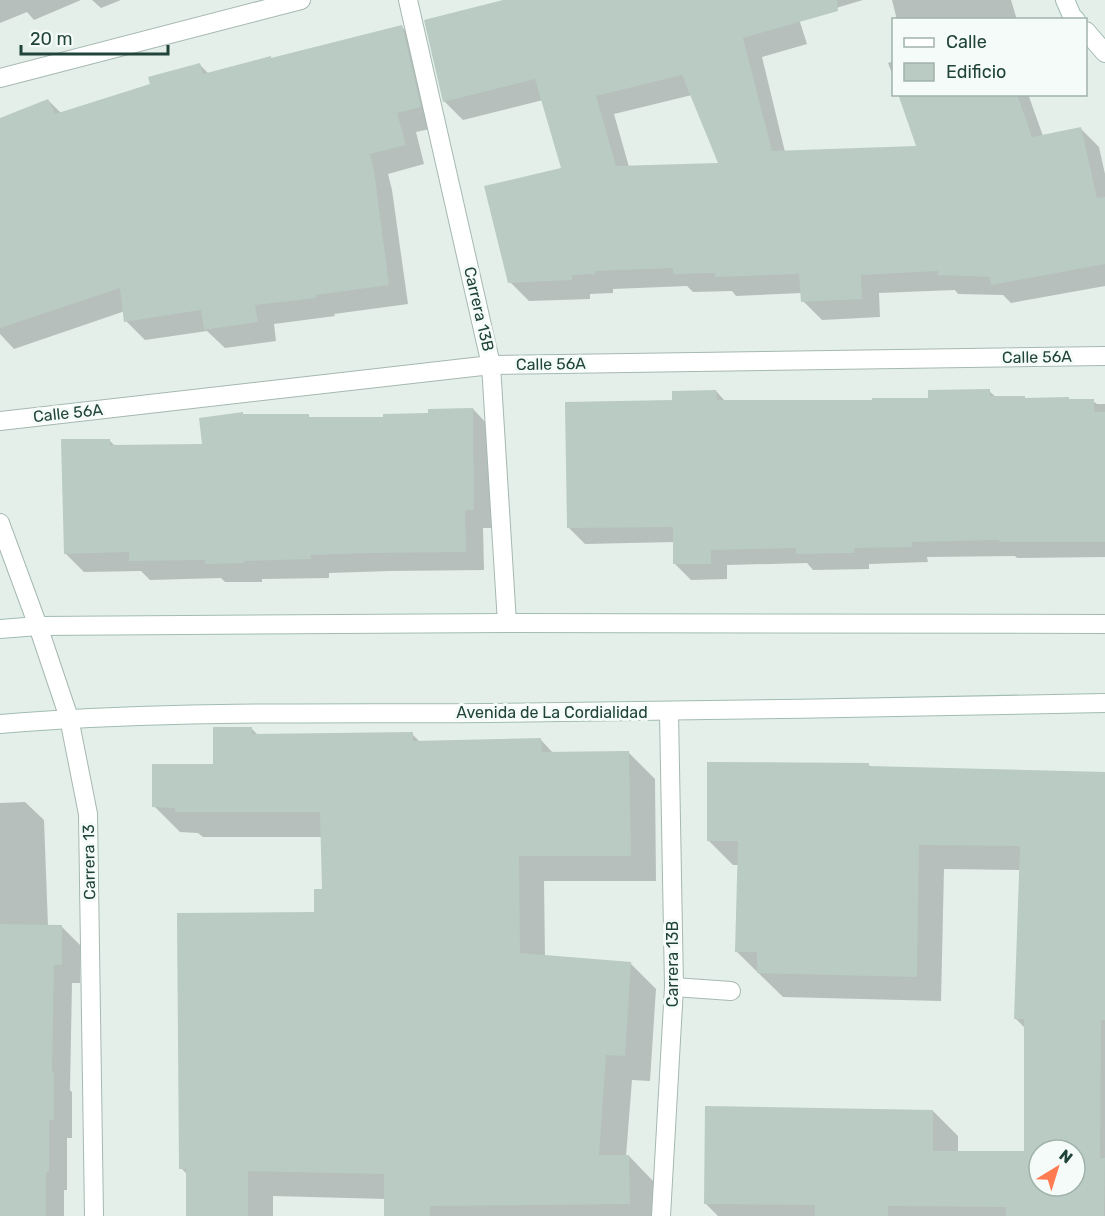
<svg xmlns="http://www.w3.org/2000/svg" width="1105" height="1216" font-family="Rubik,sans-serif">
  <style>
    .shadow { fill: #0003; fill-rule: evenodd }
    .building { fill: #b9cbc3; fill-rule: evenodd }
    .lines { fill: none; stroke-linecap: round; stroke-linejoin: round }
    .lane-casing { stroke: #a5b8b2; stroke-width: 20 }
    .street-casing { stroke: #a5b8b2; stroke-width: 20 }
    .secondary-casing { stroke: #a1bcb2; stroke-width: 20 }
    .lane { stroke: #fff; stroke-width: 18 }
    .street { stroke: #fff; stroke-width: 18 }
    .secondary { stroke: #fff; stroke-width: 18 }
    .labels { text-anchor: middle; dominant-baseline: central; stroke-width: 6; stroke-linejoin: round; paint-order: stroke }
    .street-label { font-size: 16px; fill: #20443a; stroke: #f5fbf8 }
  </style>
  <rect width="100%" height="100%" fill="#e4efea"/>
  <!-- shadow -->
  <path class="shadow" d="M0 0H81L34 20 27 12 0 23Z
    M92 0H121L101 8Z
    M529 0H863L799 19 807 44 762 57 785 152 919 147 899 94H1028L1043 136 1080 128 1099 147 1105 174V286L1011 303 1003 295 958 294 955 290 879 293 880 317 822 320 803 301 802 293 736 296 732 291 693 292 687 286 613 289V293L590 294V299L529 301 510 282 562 169 543 100 463 120 444 101ZM692 95 720 164 629 167 614 114Z
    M892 0H1011L1017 20H897Z
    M402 27 421 46 439 127 416 132 424 164 388 174 392 190 408 304 334 314 335 316 274 324 276 341 225 348 207 331 145 340 126 321 125 311 14 349 0 334V120L48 100 61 113 151 85 200 65 209 74 272 60Z
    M894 61V78L888 63Z
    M716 391 725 401 751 402 930 399 989 391 996 397 1093 401 1097 404H1105V557L1017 558 1015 556 927 557 928 562 869 564V569L813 570 807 563 727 565V579L691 580 675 564V542L585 544 569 528 673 401Z
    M473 409 491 428 492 528H483L484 570 390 571 329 573V578L262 579V582H225L221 578 150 580 141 571 84 572 65 553 109 440 116 447 204 446 245 416H308L311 418H384Z
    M251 728 259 736 412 734 420 742 541 740 554 754 629 753 655 779 656 881H544L545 957 630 963 656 989 650 1081 632 1080 626 1156H629L654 1182 655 1216H385L386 1199 273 1196V1216H188V1175L181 1168 315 913 323 890 322 837H203L198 833 180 832 154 806 215 766Z
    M868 764 872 768 1105 774V1216H718L705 1203 933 1111 958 1136V1153H1025L1026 1029 1015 1018 1021 870 944 869 941 1001 783 997 737 952 739 865H733L708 840ZM1039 1150H1075V1186H1039Z
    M25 802 44 820 48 926H61L80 945V983H72L70 1090 72 1092V1138H67V1190H64V1216H0V803Z"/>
  <!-- building -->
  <path class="building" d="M503 0H837L838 11 743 38 772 151 916 146 898 94H1017L1032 137 1081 127 1097 198 1105 197V264L991 285 990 277 938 275V271L861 275 862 299 801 302 799 274 715 277V273L673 274V268L595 271V274L572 275V280L508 283 484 186 561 168 535 79 443 102 424 20ZM682 75 718 163 616 166 596 96Z
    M402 25 421 107 397 113 406 145 370 154 374 170 389 285 316 295V298L255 305 258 322 204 330 201 310 124 322 120 288 0 328V118L48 99 55 114 150 84 148 77 200 63 203 74 271 56V58Z
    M990 389V396H1025V398L1069 397V399H1094V412H1105V542H999V540L912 542V547L854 548V553L796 554V548L711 550V564H673V527L567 528 565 402 672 400V391L716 390 717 400H872V398H928V390Z
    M473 408 474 510H465L466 552 371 553 311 555V559L244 561V563L205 564V560L129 561V552L64 554 61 439H110V445L202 444 199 418 243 412V414H309V417H383V414L428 413V409Z
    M213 727H252V734L413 732V741L541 738 542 752 629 751 631 856H519L520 953 631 962 625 1056 606 1055 599 1155H629L630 1204 430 1206V1216H384V1174L248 1171V1216H186V1169H179L177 913 314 912V889H322L320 812H175V808L152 807V764H213Z
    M707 762 869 763V766L1105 772V1020H1101L1100 1158H1105L1104 1216H1006V1207L888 1206V1216H815V1205L704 1204 705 1106 933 1110V1151H1024V1019H1014L1020 846 919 845 917 977 757 973V952H735L738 841H707ZM1039 1150H1075V1186H1039Z
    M0 924 62 925V965H54L52 1072H54V1120H49V1172H46V1216H0Z"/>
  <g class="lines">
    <defs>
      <path id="lane" d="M674 987 731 991"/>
      <path id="street" d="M408 0 491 365 507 623
        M0 78 301 0
        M0 421 491 365 1105 356
        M0 523 38 626 69 718 88 814 94 1216
        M661 1216 674 987 669 712"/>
      <path id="secondary" d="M1065 0 1072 16 1076 20
        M1086 31 1105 53
        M0 629 38 626 507 623 1105 624
        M0 724C162 710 326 714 489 713 694 711 900 707 1105 703"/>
    </defs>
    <!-- lane casing -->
    <use href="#lane" class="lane-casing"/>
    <!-- street casing -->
    <use href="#street" class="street-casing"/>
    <!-- secondary casing -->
    <use href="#secondary" class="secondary-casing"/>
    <!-- lane -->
    <use href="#lane" class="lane"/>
    <!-- street -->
    <use href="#street" class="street"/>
    <!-- secondary -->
    <use href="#secondary" class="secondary"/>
  </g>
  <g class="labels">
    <!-- street labels -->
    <g class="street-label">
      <text transform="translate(479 309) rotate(77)">Carrera 13B</text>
      <text transform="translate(1037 357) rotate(-1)">Calle 56A</text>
      <text transform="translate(551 364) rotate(-1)">Calle 56A</text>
      <text transform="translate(68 413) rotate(-6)">Calle 56A</text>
      <text x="552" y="712">Avenida de La Cordialidad</text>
      <text transform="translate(89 862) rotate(-91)">Carrera 13</text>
      <text transform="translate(672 964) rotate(-90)">Carrera 13B</text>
    </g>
  </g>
  <!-- legend -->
  <rect x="892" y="18" width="195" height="78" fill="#f5fbf8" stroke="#a0b2ac" stroke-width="1.5"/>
  <rect x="904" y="38" width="30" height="9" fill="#ffffff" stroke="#a0b2ac" stroke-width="1.5"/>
  <text x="946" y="48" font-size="18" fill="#20443a">Calle</text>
  <rect x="904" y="63" width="30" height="18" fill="#b9cbc3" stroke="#a0b2ac" stroke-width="1.5"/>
  <text x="946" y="78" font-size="18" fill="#20443a">Edificio</text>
  <!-- north arrow -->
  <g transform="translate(1057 1168) rotate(38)"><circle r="28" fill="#f5fbf8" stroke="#a0b2ac" stroke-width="1.5"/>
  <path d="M0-4.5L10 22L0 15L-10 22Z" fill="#ff7b52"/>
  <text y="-9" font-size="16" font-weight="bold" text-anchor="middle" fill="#20443a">N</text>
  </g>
  <!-- scale -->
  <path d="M21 45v9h147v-9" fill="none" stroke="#20443a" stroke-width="3"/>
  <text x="30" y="45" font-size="18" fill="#20443a" stroke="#f5fbf8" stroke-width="4.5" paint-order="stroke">20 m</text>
</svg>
